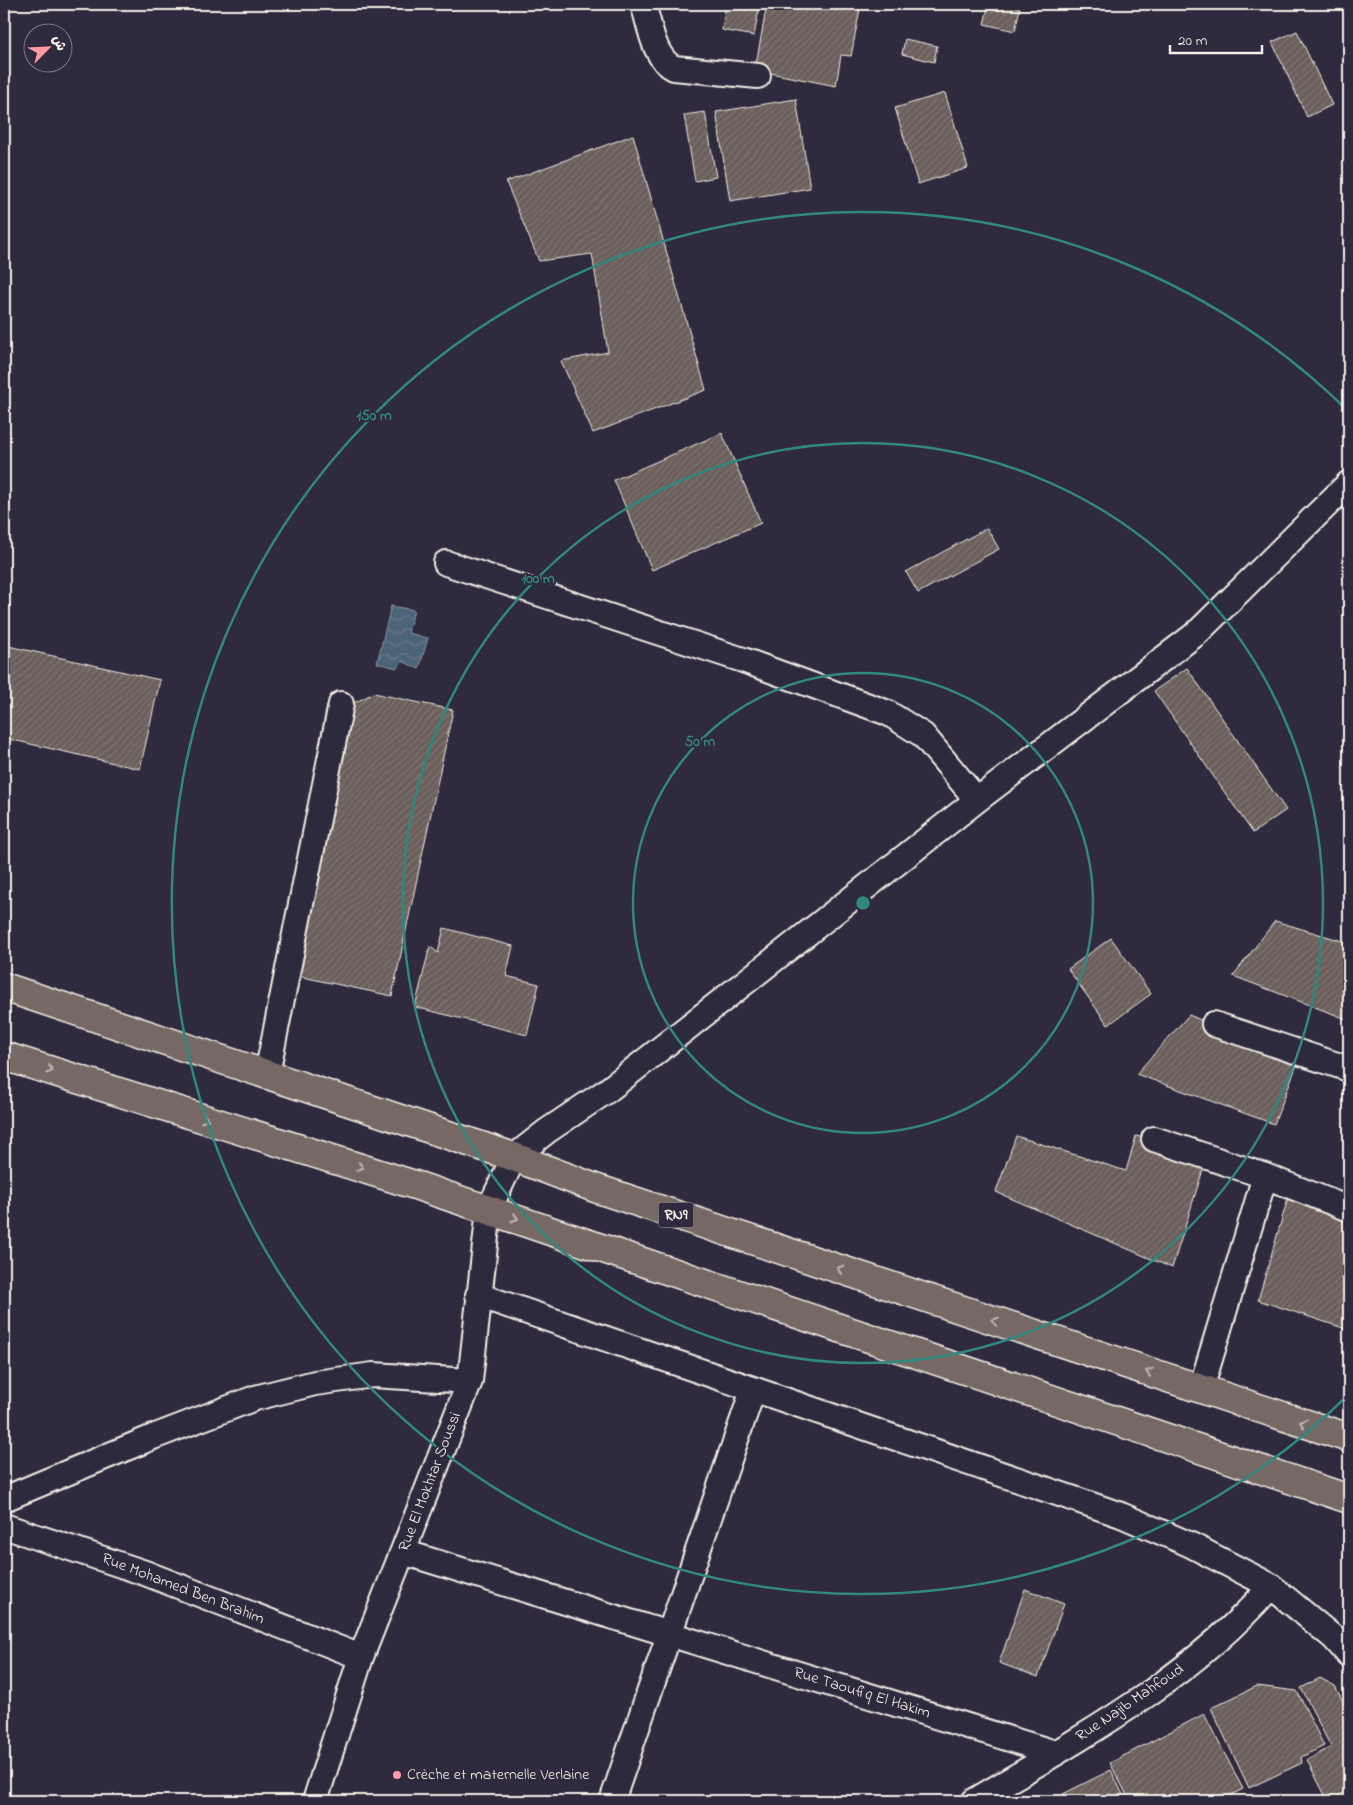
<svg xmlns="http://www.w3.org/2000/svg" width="1353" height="1805" font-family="'Indie Flower','Playpen Sans Arabic',sans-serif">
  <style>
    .water { fill: url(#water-waves); stroke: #8f9ca4 }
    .building { fill: url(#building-hatch); stroke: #f4f1e8 }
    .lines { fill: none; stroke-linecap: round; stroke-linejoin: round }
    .minor-casing { stroke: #f4f1e8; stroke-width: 28 }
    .primary-casing { stroke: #f4f1e8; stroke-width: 31 }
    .minor { stroke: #2f2a3d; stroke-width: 24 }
    .primary { stroke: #766964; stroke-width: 28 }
    .oneway { stroke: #c2bbb3 }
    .ring { fill: none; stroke: #318880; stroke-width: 2.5 }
    .poi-dot { fill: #ff9aa2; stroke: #2f2a3d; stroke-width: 2 }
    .labels { text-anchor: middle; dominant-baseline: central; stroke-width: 4; stroke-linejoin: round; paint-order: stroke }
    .shield { fill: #2f2a3d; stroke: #b9b5b5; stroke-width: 1 }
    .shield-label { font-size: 15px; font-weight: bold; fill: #f4f1e8 }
    .street-label { font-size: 16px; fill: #f4f1e8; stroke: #2f2a3d }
    .poi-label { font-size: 16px; fill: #f4f1e8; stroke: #2f2a3d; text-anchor: start }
    .centre { fill: #318880; stroke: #2f2a3d; stroke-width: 2.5 }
    .ring-label { font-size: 15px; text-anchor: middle; font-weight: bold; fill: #318880; stroke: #2f2a3d; stroke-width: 4; stroke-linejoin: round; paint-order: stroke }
  </style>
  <defs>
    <pattern id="water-waves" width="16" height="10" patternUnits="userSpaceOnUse" patternTransform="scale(1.25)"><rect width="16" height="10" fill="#4b6376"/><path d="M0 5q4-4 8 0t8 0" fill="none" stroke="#667a8a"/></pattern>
    <pattern id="building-hatch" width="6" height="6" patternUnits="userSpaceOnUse" patternTransform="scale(1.25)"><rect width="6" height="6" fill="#6a5e5a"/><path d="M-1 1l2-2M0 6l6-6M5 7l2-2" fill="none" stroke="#807672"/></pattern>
  </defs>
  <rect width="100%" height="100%" fill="#2f2a3d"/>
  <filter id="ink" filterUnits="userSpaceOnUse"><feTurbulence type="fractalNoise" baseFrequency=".02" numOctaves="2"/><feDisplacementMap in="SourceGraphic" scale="10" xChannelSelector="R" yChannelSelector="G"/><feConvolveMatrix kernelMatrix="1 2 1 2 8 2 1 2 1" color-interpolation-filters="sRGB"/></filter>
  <g filter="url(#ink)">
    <!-- water -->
    <path class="water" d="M391 606 414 610 408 633 428 638 419 669 402 661 397 668 377 663Z"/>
    <!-- building -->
    <path class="building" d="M726 4H760L754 36 722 30Z
      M767 4H847V7L860 9 851 56 841 55 836 86 755 70Z
      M989 4H1001L1020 8 1015 31 984 24Z
      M1297 31 1332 105 1307 117 1272 42Z
      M905 39 937 46 934 62 902 54Z
      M945 93 968 168 918 184 895 108Z
      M796 99 810 188 730 201 716 112Z
      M705 112 716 177 695 181 684 115Z
      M633 135 706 390 593 433 561 361 608 352 592 254 539 261 506 182Z
      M722 433 761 523 652 570 614 480Z
      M987 528 999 549 918 593 906 572Z
      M4 645 160 680 140 769 4 738Z
      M1187 668 1286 810 1253 833 1154 691Z
      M374 693 453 710 392 996 293 975 350 705Z
      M1275 921 1349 943V1020L1233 976Z
      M444 928 513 946 506 976 539 984 527 1035 415 1007 430 946 438 953Z
      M1111 938 1151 994 1108 1025 1068 969Z
      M1189 1015 1298 1062 1274 1124 1136 1074Z
      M1016 1136 1126 1171 1136 1136 1207 1157 1172 1268 996 1192Z
      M1291 1188 1349 1210V1241L1345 1251 1349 1253V1330L1258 1300Z
      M1025 1589 1064 1604 1038 1677 999 1663Z
      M1320 1678 1335 1686 1349 1713V1801L1343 1793 1328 1801 1307 1760 1331 1747 1301 1688Z
      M1257 1686 1297 1691 1324 1746 1301 1757 1302 1763 1249 1788 1211 1708Z
      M1204 1714 1243 1789 1219 1801H1130L1110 1763Z
      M1111 1770 1126 1801H1067L1063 1794Z"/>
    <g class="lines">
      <defs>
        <path id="minor" d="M643 4C650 24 653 58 674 68L758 76
          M446 563 743 660 888 713 923 735 977 800
          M1214 1024 1349 1069
          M267 1074 341 704
          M1154 1139 1265 1176 1349 1209
          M478 1295 1121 1515 1191 1545 1271 1586 1334 1638 1349 1655
          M1201 1389 1265 1176
          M4 1499 153 1437 255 1398 315 1383 373 1375 470 1381
          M4 1526 145 1573 361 1657
          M403 1552 1055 1753
          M315 1801 361 1657 470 1381 489 1209 514 1157 547 1131 608 1090 977 800 1197 633 1349 483
          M612 1801 753 1390
          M974 1801C1079 1739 1191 1679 1271 1586"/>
        <path id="primary" d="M4 987 514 1157 595 1188 1349 1438
          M4 1056 418 1186 571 1238 1349 1499"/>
      </defs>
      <!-- minor casing -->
      <use href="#minor" class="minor-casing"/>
      <!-- primary casing -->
      <use href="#primary" class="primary-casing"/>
      <!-- minor -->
      <use href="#minor" class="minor"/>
      <!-- primary -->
      <use href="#primary" class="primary"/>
    </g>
    <!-- one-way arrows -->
    <defs><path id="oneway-chevron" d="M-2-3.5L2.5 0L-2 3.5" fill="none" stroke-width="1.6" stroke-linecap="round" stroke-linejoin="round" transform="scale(1.25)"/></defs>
    <g class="oneway">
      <use href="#oneway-chevron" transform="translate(50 1070) rotate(17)"/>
      <use href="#oneway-chevron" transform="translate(205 1119) rotate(17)"/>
      <use href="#oneway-chevron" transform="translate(360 1167) rotate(18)"/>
      <use href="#oneway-chevron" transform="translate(515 1218) rotate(20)"/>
      <use href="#oneway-chevron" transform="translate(840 1269) rotate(-162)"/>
      <use href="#oneway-chevron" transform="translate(995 1321) rotate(-162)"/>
      <use href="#oneway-chevron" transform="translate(1149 1372) rotate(-162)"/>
      <use href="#oneway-chevron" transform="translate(1303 1423) rotate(-162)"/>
    </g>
  </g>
  <!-- distance rings -->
  <g class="ring">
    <circle cx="863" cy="903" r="230"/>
    <circle cx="863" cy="903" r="460"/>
    <path d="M1347 1396A691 691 0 1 1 1347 410"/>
  </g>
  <!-- markers -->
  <circle class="poi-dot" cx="397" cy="1775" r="5"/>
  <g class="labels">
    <!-- shield labels -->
    <rect class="shield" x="658.5" y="1202.5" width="35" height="25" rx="4"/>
    <g class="shield-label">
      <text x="676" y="1215">RN9</text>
    </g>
    <!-- street labels -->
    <g class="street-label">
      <text transform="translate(430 1482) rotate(-69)">Rue El Mokhtar Soussi</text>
      <text transform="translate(183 1589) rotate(21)">Rue Mohamed Ben Brahim</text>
      <text transform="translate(862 1693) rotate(17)">Rue Taoufiq El Hakim</text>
      <text transform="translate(1130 1703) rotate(-34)">Rue Najib Mahfoud</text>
    </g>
    <!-- poi labels -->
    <g class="poi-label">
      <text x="407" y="1775">Crèche et maternelle Verlaine</text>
    </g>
  </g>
  <circle cx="863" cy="903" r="8" class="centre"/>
  <g class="ring-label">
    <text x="374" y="420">150 m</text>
    <text x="538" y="583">100 m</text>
    <text x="700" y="746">50 m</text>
  </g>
  <!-- margin -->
  <rect width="1353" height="1805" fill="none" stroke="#2f2a3d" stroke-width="20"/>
  <rect x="10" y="10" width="1333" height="1785" fill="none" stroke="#f4f1e8" stroke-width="2" filter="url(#ink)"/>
  <!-- north arrow -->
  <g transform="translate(48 48) rotate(66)"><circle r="24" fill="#2f2a3d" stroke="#7e7a81"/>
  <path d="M0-4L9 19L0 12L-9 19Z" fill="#ff9aa2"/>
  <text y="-8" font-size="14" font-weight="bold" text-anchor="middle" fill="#f4f1e8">ش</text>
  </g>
  <!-- scale -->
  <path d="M1170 45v8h92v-8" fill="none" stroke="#f4f1e8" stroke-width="2.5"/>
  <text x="1178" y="45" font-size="15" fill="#f4f1e8" stroke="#2f2a3d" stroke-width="4" paint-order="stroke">20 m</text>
</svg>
